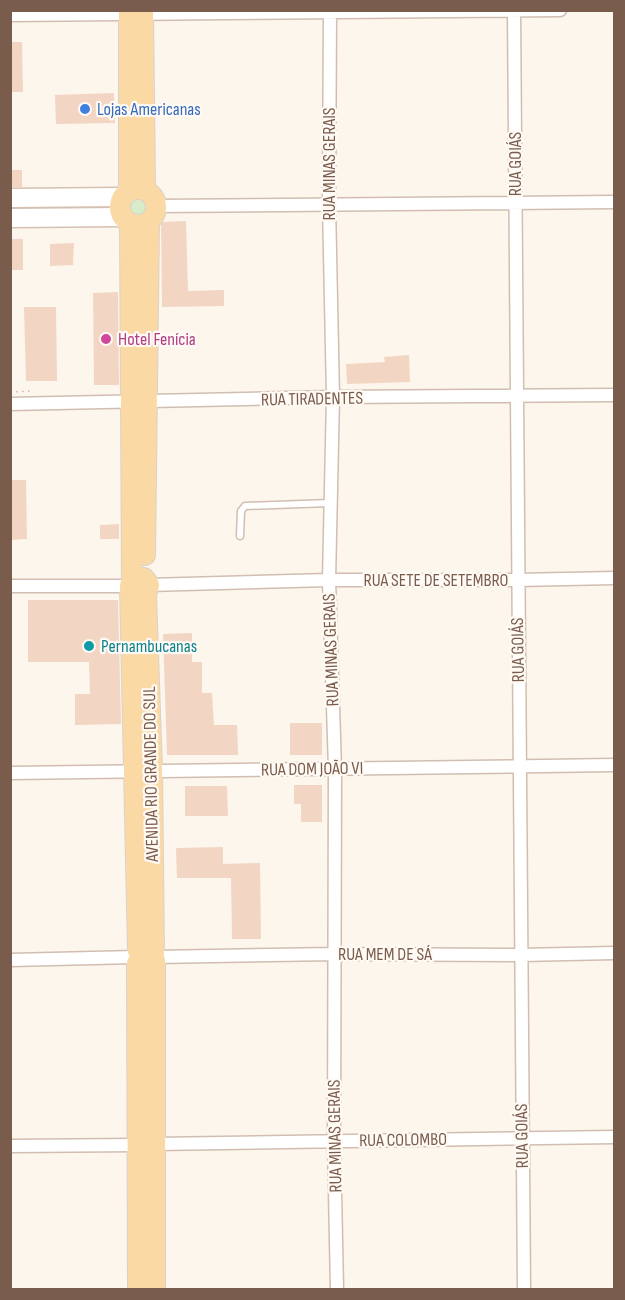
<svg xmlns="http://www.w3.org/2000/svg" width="625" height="1300" font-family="'Sofia Sans Condensed',sans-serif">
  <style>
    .green { fill: #d8ecc9 }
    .building { fill: #f3d5c3 }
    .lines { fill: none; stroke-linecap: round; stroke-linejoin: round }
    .lane-casing { stroke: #d1beb0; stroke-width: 9 }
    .street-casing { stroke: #d1beb0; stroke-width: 15 }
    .secondary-casing { stroke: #d6c0b0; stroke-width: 21 }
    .primary-casing { stroke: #dad1cd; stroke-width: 22 }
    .path { stroke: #d9b8a5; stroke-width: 1.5; stroke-dasharray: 1.5 4.5; stroke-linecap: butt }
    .lane { stroke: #fff; stroke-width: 6 }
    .street { stroke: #fff; stroke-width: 12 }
    .secondary { stroke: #fff; stroke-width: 18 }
    .primary { stroke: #fbd9a5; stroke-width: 20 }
    .shop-dot { fill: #3f7fe0; stroke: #fffaf3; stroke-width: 2 }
    .hotel-dot { fill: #d1479c; stroke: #fffaf3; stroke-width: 2 }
    .culture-dot { fill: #0f9aa8; stroke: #fffaf3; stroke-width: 2 }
    .labels { text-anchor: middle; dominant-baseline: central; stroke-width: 4.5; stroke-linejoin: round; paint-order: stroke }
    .shop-label { font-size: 18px; fill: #366cbe; stroke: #fffaf3; text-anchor: start }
    .street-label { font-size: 18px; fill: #7a5c4d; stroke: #fffaf3 }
    .hotel-label { font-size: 18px; fill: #b23c85; stroke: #fffaf3; text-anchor: start }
    .culture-label { font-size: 18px; fill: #0d838f; stroke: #fffaf3; text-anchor: start }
  </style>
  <rect width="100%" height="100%" fill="#fdf6ec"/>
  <!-- green -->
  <path class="green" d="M128 207a9 9 0 1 1 18 0a9 9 0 1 1-18 0Z"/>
  <!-- building -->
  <path class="building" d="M10 42H22L23 92H10Z
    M114 93 115 123 56 124 55 95Z
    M10 170H22V187H10Z
    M186 221 188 291 224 290V306L162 307 161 222Z
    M10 239H23V270H10Z
    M74 243 73 265 50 266V244Z
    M118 292 119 385H94L93 293Z
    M24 307H56L57 381H26Z
    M409 355 410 382 347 384 346 364 385 362 384 357Z
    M10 480H26L27 539 10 540Z
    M119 524V539H100V525Z
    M28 600H118L121 724 75 725V694H90L89 662H28Z
    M192 633V662H202V693H212L214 725H237L238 755H167L163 634Z
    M290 723H322V755H290Z
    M294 785H322V822H301V804H294Z
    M185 786H227L228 816H185Z
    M223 847V864L260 863 261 939H232L231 878H177L176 848Z"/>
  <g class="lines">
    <defs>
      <path id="lane" d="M240 536 241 511 245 506 330 503"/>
      <path id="street" d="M330 10 329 204 333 397 329 580 335 769 334 1141 337 1290
        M514 10 524 1290
        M10 15 560 10
        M156 206 614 202
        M10 404 333 397 614 395
        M149 585 329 580H517L614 578
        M10 586H130
        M10 773 614 765
        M155 957 334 954 521 955 614 953
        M10 960 135 957
        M155 1144 614 1137
        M10 1146 138 1145"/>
      <path id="secondary" d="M10 198 122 197
        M10 218 122 217"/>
      <path id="primary" d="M129 10V190
        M143 10 145 190
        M120 207a18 18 0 1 1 36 0a18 18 0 1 1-36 0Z
        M130 224 132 580 130 586 138 951
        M145 555 149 222
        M144 578 149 585 146 594 152 771 154 954
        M155 960V1290
        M137 963 138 1290"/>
    </defs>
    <!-- lane casing -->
    <use href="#lane" class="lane-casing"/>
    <!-- street casing -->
    <use href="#street" class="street-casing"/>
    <!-- secondary casing -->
    <use href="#secondary" class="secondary-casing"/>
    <!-- primary casing -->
    <use href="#primary" class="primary-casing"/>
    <!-- path -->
    <path class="path" d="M10 392 31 391"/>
    <!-- lane -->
    <use href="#lane" class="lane"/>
    <!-- street -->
    <use href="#street" class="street"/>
    <!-- secondary -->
    <use href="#secondary" class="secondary"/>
    <!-- primary -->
    <use href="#primary" class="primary"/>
  </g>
  <!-- markers -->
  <circle class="shop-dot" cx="85" cy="109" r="6"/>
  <circle class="hotel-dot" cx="106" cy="339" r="6"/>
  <circle class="culture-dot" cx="89" cy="646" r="6"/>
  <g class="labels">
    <!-- shop labels -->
    <g class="shop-label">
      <text x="97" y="109">Lojas Americanas</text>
    </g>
    <!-- street labels -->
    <g class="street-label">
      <text transform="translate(329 164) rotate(-90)">RUA MINAS GERAIS</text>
      <text transform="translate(515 164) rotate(-90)">RUA GOIÁS</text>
      <text transform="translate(312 399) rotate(-1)">RUA TIRADENTES</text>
      <text x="436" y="580">RUA SETE DE SETEMBRO</text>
      <text transform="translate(331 650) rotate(-92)">RUA MINAS GERAIS</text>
      <text transform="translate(518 650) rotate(-91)">RUA GOIÁS</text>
      <text transform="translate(312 769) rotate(-1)">RUA DOM JOÃO VI</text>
      <text transform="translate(151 774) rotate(-91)">AVENIDA RIO GRANDE DO SUL</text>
      <text x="385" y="954">RUA MEM DE SÁ</text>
      <text transform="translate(335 1136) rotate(-91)">RUA MINAS GERAIS</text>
      <text transform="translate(522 1136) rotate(-91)">RUA GOIÁS</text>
      <text transform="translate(403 1140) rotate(-1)">RUA COLOMBO</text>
    </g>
    <!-- hotel labels -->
    <g class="hotel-label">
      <text x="118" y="339">Hotel Fenícia</text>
    </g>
    <!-- culture labels -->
    <g class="culture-label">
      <text x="101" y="646">Pernambucanas</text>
    </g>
  </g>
  <!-- border -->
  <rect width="625" height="1300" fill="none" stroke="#7a5c4d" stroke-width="24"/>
</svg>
